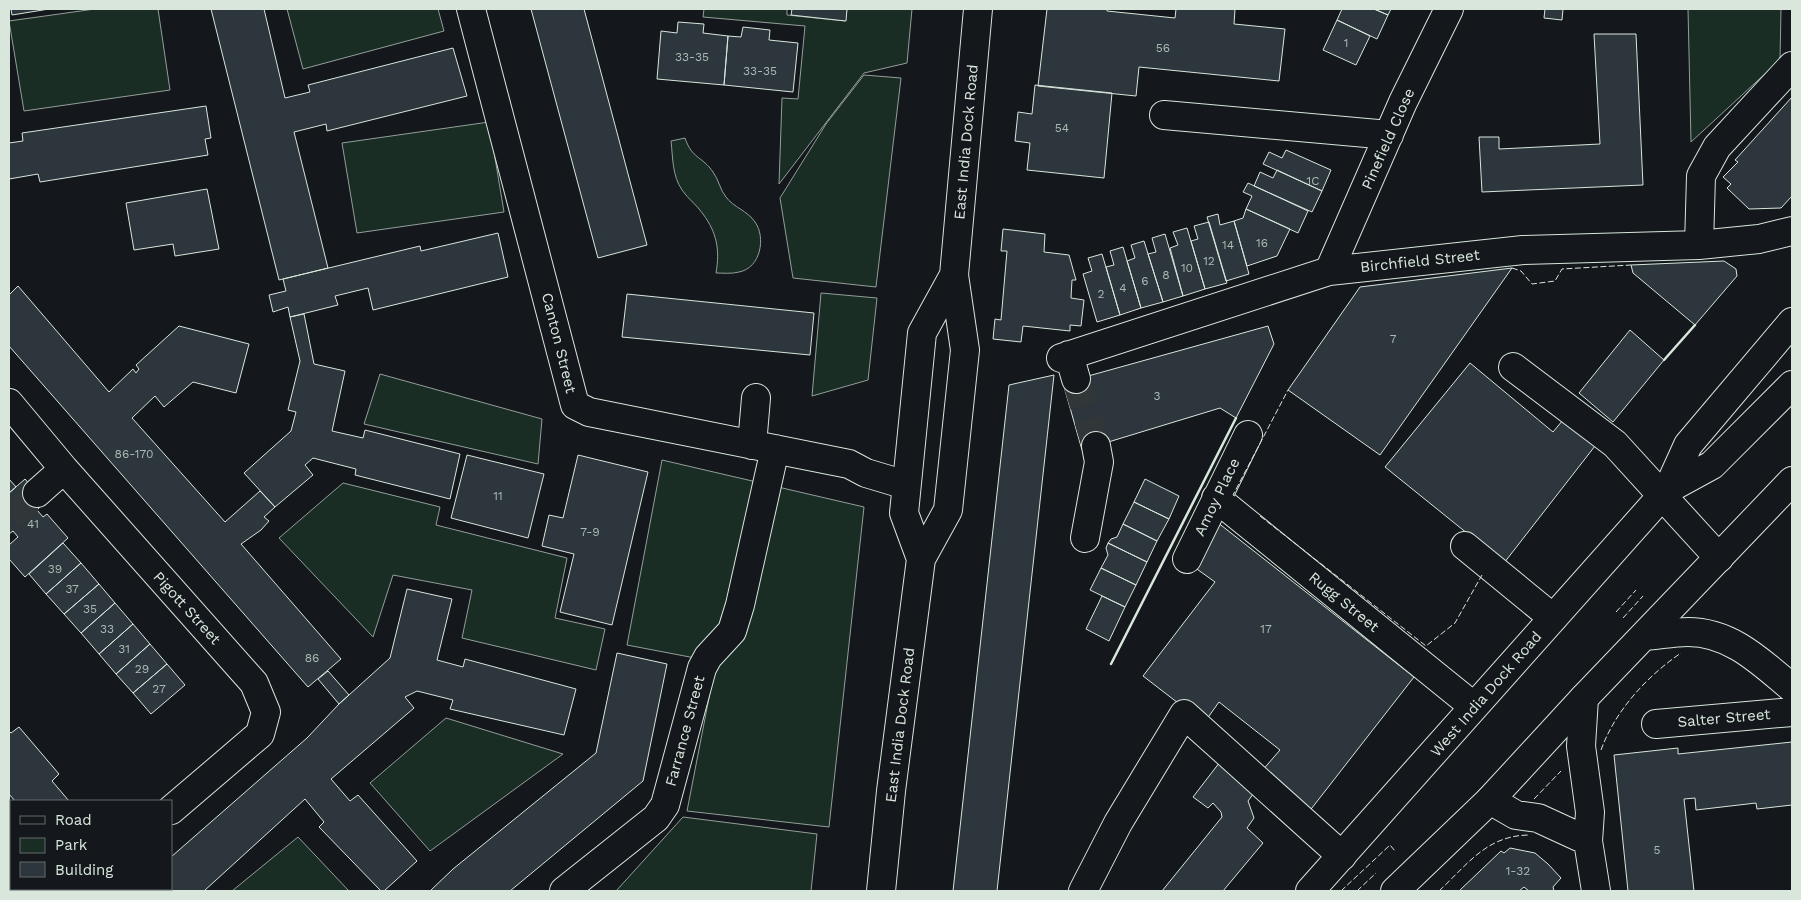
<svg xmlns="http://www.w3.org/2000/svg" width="1801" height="900" font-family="'Work Sans',sans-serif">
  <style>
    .green { fill: #1a2d24; stroke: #939e99 }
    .building { fill: #2c363c; stroke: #d8e6dc }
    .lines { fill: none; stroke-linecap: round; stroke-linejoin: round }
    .minor-tunnel { stroke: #313739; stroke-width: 28; stroke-dasharray: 28 14; stroke-linecap: butt }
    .minor-casing { stroke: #d8e6dc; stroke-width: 30 }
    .highway-casing { stroke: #d8e6dc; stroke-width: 30 }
    .minor { stroke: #14181c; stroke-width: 28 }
    .highway { stroke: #14181c; stroke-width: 28 }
    .fence { stroke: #d8e6dc; stroke-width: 1; stroke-dasharray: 6 2.5; stroke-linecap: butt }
    .wall { stroke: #d8e6dc; stroke-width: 2.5 }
    .labels { text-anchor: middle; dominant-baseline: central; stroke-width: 4; stroke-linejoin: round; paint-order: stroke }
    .number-label { font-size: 12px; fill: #adbab4 }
    .street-label { font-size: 15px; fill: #d8e6dc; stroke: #14181c }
  </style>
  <rect width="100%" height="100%" fill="#14181c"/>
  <!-- green -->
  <path class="green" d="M95 9H158L170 90 24 111 9 21Z
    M287 9H438L444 31 303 69Z
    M704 9H787V15L845 21 847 9H912L907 63 864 73 779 184 782 98 798 99 805 26 703 17Z
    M1688 9H1781L1780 60 1691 142Z
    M864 75 901 78 876 287 793 278 780 198 826 124Z
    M489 122 504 212 357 233 342 143Z
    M685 138C692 159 702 156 713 172 719 180 720 190 726 197 733 207 748 211 755 222 766 237 761 268 739 272 732 274 723 273 716 273 720 250 717 233 703 214 697 205 688 199 682 190 672 175 673 158 671 141Z
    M821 293 877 298 868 380 812 396Z
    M380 374 542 419 538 464 364 424Z
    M662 460 864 507 829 827 687 811 716 662 627 645Z
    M343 483 440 507 436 525 567 558 555 618 605 629 596 670 462 638 472 590 393 575 373 637 279 538Z
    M446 718 563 754 430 851 370 783Z
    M683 817 817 834 811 891H616Z
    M298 837 349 891H232Z"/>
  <!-- building -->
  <path class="building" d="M11 9H49L12 15Z
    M211 9H264L285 98 310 92 308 85 453 48 467 96 327 131 326 124 294 132 328 268 279 280Z
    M531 9H584L647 245 598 258Z
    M792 9H847L846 21 791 15Z
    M1047 9H1107V11L1175 18 1176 9H1235L1234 24 1285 29 1279 81 1139 67 1136 96 1038 86Z
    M1342 9H1374L1388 15 1377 39 1337 20Z
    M1374 9H1391L1388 15Z
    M1545 9H1563L1562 20 1544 18Z
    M1337 20 1370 36 1356 65 1323 50Z
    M678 22 704 24 703 33 728 36 724 85 657 79 661 31 677 33Z
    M743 27 770 30 769 40 798 43 793 92 724 85 728 36 741 37Z
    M1594 34H1636L1643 185 1482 192 1479 137H1499V149L1600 144Z
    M1035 85 1112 93 1104 178 1027 170 1030 143 1015 141 1018 112 1032 114Z
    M1792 97V196L1781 208 1749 209 1727 188 1731 184 1723 177 1738 162 1735 160Z
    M206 106 211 138 205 139 208 155 40 182 38 174 9 179V143L23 141 22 133Z
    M1286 150 1331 170 1322 191 1263 164 1269 152 1282 158Z
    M1277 170 1322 191 1312 212 1254 186 1260 172 1273 178Z
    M1248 183 1308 211 1298 233 1246 209 1252 196 1243 192Z
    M207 189 219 249 175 256 173 244 134 250 126 203Z
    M1246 209 1290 229 1277 256 1247 266 1234 221 1243 218Z
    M1218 214 1220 225 1234 221 1249 274 1226 281 1207 217Z
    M1209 222 1227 283 1205 289 1191 241 1198 239 1194 226Z
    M1187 228 1205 289 1183 296 1170 248 1178 245 1173 232Z
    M1003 229 1045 234 1044 252 1069 255 1076 280H1072L1071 298 1084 300 1081 326 1070 325V331L1023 326 1021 342 993 339 995 319 1001 320 1007 251H1001Z
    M498 233 508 277 373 310 368 288 335 296 338 305 290 317 288 307 273 312 269 295 286 291 283 279 420 246 421 251Z
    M1165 234 1183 296 1163 302 1148 254 1156 252 1152 238Z
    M1144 241 1163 302 1141 308 1127 261 1135 258 1131 245Z
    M1123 247 1141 308 1120 315 1106 267 1114 265 1110 251Z
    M1102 254 1120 315 1097 322 1083 274 1092 271 1088 258Z
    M1724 261 1736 269 1737 276 1695 325 1633 273 1631 265Z
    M1512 268 1380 455 1288 390 1360 287Z
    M18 286 109 392 133 369 136 373 139 369 136 365 179 326 249 344 236 393 193 382 164 407 155 396 132 418 225 522 260 491 275 507 264 517 269 521 261 530 241 544 341 659 308 687 9 346V295Z
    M627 294 814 313 810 355 622 337Z
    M304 314 314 364 345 371 332 431 363 438 365 430 460 454 450 499 355 475 356 469 313 458 305 465 313 475 275 507 244 473 291 431 296 412 288 410 300 361 290 317Z
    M1268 326 1274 344 1236 418 1220 408 1082 450 1063 383Z
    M1630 330 1664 360 1613 422 1579 393Z
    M1470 363 1553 432 1563 420 1595 446 1504 563 1385 467Z
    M1054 375 997 891H953L1009 385Z
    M467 455 544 474 528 538 451 518Z
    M578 455 648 472 612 625 560 612 574 554 542 546 549 515 563 518Z
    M9 479 16 487 9 493Z
    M25 479 45 502 37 510 43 517 47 514 68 538 25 577 9 559V545L18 537 13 531 9 534V493Z
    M1145 479 1179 496 1169 519 1134 502Z
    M1134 502 1169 519 1157 541 1123 524Z
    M1217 522 1414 677 1308 813 1261 772 1280 750 1219 702 1204 723 1143 676 1215 582 1194 567Z
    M1123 524 1157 541 1147 562 1108 543 1111 539 1117 537Z
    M63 543 81 563 46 594 29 574Z
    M1108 543 1147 562 1136 585 1101 568 1108 555 1106 548Z
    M81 563 99 584 64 614 46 594Z
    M1101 568 1136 585 1125 607 1090 590Z
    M99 584 115 603 81 633 64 614Z
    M407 589 452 599 437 660 463 667 465 659 576 689 564 735 450 709 453 700 417 691 405 697 414 708 331 779 350 801 358 795 417 861 384 891H381L319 827 324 822 305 799 204 891H131L134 889H171V857L307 738 339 704 390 658Z
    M1102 596 1125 607 1109 641 1086 629Z
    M115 603 133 624 99 654 81 633Z
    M133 624 150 644 116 674 99 654Z
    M150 644 167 664 133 693 116 674Z
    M617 653 667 664 643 781 510 891H430L453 869 596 753Z
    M167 664 185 685 151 714 133 693Z
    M328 671 349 695 339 704 318 679Z
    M19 727 59 774 52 781 69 801H15L9 794V731L11 733Z
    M1792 742V805L1757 809 1756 803 1696 810 1695 798 1684 799 1694 891H1628L1614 755 1678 748V754Z
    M1223 758 1259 786 1248 801 1254 818 1247 828 1263 843 1223 891H1162L1222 817 1221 812 1213 803 1208 808 1193 797Z
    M1510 848 1535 853 1548 864 1561 878 1553 887 1554 891H1529L1524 887 1519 891H1459L1501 851 1504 853Z"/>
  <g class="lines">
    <!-- minor-tunnel -->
    <path class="minor-tunnel" d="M1076 379 1096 446
      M9 518 37 493"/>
    <defs>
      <path id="minor" d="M471 9 575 405 589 412 849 464 866 473 906 485
        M1164 115 1389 135
        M1699 245 1701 176 1717 147 1792 66
        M1329 271 1403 102 1449 9
        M1069 355 1076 379
        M1061 358 1329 271 1523 250 1699 245 1759 239 1792 231
        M1513 367 1615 444 1719 558
        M9 403 64 469 254 683 266 712 260 734 171 810
        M752 445 756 398
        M37 493 64 469
        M1216 498 1473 706
        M1085 538 1099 462 1096 446
        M1465 546 1553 618
        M1187 559 1248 435
        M1645 636C1659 635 1674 632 1688 632 1731 632 1761 662 1792 688
        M1584 698 1581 746 1590 812 1588 841 1596 891
        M1656 724 1792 712
        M1490 800 1516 815 1538 818 1588 841
        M9 868 11 871
        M27 889 29 891
        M76 891 79 889
        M564 891 656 818 665 805 702 668 708 657 732 631 740 605 775 449
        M1083 891 1118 823 1184 714 1342 856"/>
      <path id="highway" d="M1668 489 1712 465 1792 385
        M921 559 904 513 922 333 954 275
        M881 891 891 791 921 559 948 510 965 350 954 275 978 9
        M1310 891 1668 489 1688 445 1792 322
        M1395 891 1490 800 1584 698 1792 481"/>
    </defs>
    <!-- minor casing -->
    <use href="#minor" class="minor-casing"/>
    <!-- highway casing -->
    <use href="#highway" class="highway-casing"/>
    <!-- minor -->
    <use href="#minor" class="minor"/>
    <!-- highway -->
    <use href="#highway" class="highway"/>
    <!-- fence -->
    <path class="fence" d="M1512 268 1521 271 1532 284 1555 281 1562 269 1631 265
      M1235 496 1233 495 1288 390
      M1260 516 1426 646 1455 623 1482 575
      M1616 612 1636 590
      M1623 618 1643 596
      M1601 750C1615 711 1647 676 1681 653
      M1534 799 1561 771
      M1341 891 1390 845 1395 851
      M1357 891 1376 873
      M1439 891C1468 864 1487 835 1530 835"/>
    <!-- wall -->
    <path class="wall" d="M1664 360 1695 325
      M1111 664 1236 418"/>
  </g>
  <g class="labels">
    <!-- number labels -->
    <g class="number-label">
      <text x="1346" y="43">1</text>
      <text x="1163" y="48">56</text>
      <text x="692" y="57">33-35</text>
      <text x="760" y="71">33-35</text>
      <text x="1062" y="128">54</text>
      <text x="1313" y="181">1C</text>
      <text x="1262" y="243">16</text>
      <text x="1228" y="245">14</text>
      <text x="1209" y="261">12</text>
      <text x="1187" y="268">10</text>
      <text x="1166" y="275">8</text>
      <text x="1145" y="281">6</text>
      <text x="1123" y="288">4</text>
      <text x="1101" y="294">2</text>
      <text x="1393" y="339">7</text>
      <text x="1157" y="396">3</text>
      <text x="134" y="454">86-170</text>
      <text x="498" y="496">11</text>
      <text x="33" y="524">41</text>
      <text x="590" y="532">7-9</text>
      <text x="55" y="569">39</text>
      <text x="72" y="589">37</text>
      <text x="90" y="609">35</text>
      <text x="107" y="629">33</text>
      <text x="1266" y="629">17</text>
      <text x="124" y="649">31</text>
      <text x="312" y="658">86</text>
      <text x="142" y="669">29</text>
      <text x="159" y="689">27</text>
      <text x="1657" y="850">5</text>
      <text x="1518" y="871">1-32</text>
    </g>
    <!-- street labels -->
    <g class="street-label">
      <text transform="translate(1388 139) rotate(-66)">Pinefield Close</text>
      <text transform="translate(966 142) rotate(-85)">East India Dock Road</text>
      <text transform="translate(1420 261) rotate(-6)">Birchfield Street</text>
      <text transform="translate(559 343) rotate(76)">Canton Street</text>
      <text transform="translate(1217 497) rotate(-64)">Amoy Place</text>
      <text transform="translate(1344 602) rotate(39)">Rugg Street</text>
      <text transform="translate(187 608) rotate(48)">Pigott Street</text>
      <text transform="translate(1486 694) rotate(-49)">West India Dock Road</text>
      <text transform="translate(1724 718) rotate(-5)">Salter Street</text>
      <text transform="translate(900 725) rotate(-83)">East India Dock Road</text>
      <text transform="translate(685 731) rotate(-75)">Farrance Street</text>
    </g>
  </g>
  <!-- border -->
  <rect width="1801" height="900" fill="none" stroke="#d8e6dc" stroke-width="20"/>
  <!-- legend -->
  <rect x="10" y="800" width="162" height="90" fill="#14181c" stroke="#626a69"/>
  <rect x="20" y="816" width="25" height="8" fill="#14181c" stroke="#626a69"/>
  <text x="55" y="825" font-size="15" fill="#d8e6dc">Road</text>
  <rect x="20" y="838" width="25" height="15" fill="#1a2d24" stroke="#626a69"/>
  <text x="55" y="850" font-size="15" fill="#d8e6dc">Park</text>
  <rect x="20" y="862" width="25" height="15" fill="#2c363c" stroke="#626a69"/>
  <text x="55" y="875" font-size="15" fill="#d8e6dc">Building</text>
</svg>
